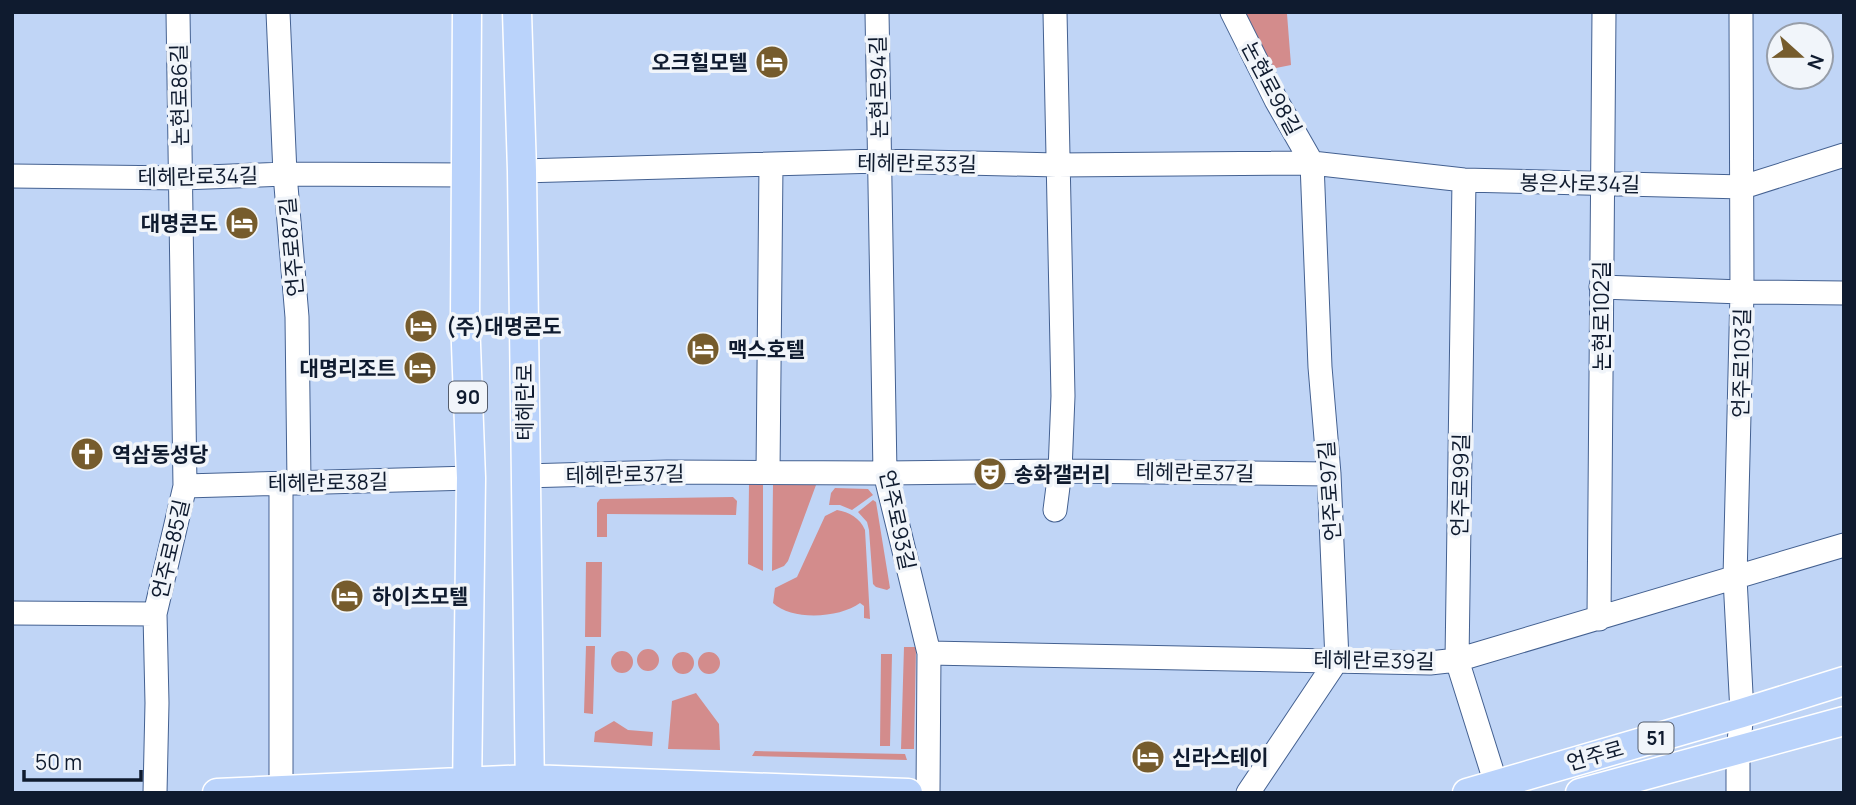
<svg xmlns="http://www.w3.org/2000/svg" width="1856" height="805" font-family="Manrope,'Noto Sans KR',sans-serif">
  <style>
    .green { fill: #d38c8c }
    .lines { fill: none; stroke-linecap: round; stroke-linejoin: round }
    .minor-casing { stroke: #446191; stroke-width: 25 }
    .major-casing { stroke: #fff; stroke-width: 31 }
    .minor { stroke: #fff; stroke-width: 23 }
    .major { stroke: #bad3fb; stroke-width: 28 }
    .labels { text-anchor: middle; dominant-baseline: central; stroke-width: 7; stroke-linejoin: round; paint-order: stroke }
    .shield { fill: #f1f5fa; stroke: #535c6c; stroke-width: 2 }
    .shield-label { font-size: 19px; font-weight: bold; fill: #0f1b2f }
    .poi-label { font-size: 21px; font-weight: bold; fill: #0f1b2f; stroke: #f1f5fa; text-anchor: start }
    .street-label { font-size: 21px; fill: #0f1b2f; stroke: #f1f5fa }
  </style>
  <rect width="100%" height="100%" fill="#c0d5f6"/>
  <!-- green -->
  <path class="green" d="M1242 12 1287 14 1291 65 1271 69Z
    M749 484 763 485V571L748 564Z
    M773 484 816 485 788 561 784 566 772 571Z
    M835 488 868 489 873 495 852 510 840 505H829L831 493Z
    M733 497 737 501 736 515 607 514V537H597V503L600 499Z
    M873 500 876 502 890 588 887 590 876 587 873 584 869 530 867 522 858 512Z
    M837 510C849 512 860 518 865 530L870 619 864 618V606L860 603C840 618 792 621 773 603L775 588 797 577 825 516Z
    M586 562H602L601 637H585Z
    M586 646H595L593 714 584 713Z
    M904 647H916L914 749H901Z
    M637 660a11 11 0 1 1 22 0a11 11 0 1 1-22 0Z
    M611 662a11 11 0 1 1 22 0a11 11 0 1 1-22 0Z
    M672 663a11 11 0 1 1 22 0a11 11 0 1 1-22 0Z
    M698 663a11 11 0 1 1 22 0a11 11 0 1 1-22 0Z
    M881 654H892L890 746H880Z
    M696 693 719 724 720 750 668 749 672 701Z
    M614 721 628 730 653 732 652 746 594 742 595 732Z
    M755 751 905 754 907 760 752 756Z"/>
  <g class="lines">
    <defs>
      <path id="minor" d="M278 12 285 174 297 317 299 483
        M877 12 885 473 929 653 928 793
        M1055 12 1063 396 1060 471 1055 510
        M1232 12 1276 100 1312 163 1320 367 1329 474 1337 660 1248 793
        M522 171 879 161 1057 165 1312 163 1464 180 1743 187 1844 155
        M12 176 182 178 285 174 467 175
        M1464 180 1457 660 1496 784
        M1601 287 1742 292 1844 293
        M768 472 771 164
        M524 476 667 472 885 473 1060 471 1329 474
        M185 486 471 478
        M12 613 155 614
        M1599 619 1604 12
        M929 653 1430 663 1457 660 1844 545
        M281 791V483
        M155 793 157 703 155 614 185 486 178 12
        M1738 793V751L1742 713 1735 578 1742 292 1741 12"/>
      <path id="major" d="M517 12 522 171 530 793
        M217 793 529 779 908 793
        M467 793 471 478 465 318 467 12
        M1467 793 1742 713 1844 681
        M1580 793 1844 721"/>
    </defs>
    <!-- minor casing -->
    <use href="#minor" class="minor-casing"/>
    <!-- major casing -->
    <use href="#major" class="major-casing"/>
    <!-- minor -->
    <use href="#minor" class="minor"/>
    <!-- major -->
    <use href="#major" class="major"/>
  </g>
  <!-- icons -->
  <defs>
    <symbol id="hotel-disc" viewBox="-11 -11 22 22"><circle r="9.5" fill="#765c2d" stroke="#f1f5fa"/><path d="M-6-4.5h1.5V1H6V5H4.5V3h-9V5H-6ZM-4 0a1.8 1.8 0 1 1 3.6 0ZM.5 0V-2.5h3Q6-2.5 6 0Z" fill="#fff"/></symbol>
    <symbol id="church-disc" viewBox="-11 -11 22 22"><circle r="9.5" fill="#765c2d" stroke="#f1f5fa"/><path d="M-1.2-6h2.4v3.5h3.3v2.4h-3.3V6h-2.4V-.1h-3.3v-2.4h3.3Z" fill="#fff"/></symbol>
    <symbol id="theatre-disc" viewBox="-11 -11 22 22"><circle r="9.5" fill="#765c2d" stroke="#f1f5fa"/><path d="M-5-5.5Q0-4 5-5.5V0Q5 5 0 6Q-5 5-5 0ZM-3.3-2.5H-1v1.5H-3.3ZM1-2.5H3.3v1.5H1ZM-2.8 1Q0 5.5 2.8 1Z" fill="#fff"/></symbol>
  </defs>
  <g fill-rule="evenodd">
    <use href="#hotel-disc" x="753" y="43" width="38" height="38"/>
    <use href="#hotel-disc" x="223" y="204" width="38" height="38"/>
    <use href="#hotel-disc" x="402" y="307" width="38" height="38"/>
    <use href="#hotel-disc" x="684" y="330" width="38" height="38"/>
    <use href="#hotel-disc" x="401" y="349" width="38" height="38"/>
    <use href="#church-disc" x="68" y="435" width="38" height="38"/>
    <use href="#theatre-disc" x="971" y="455" width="38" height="38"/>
    <use href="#hotel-disc" x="328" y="577" width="38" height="38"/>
    <use href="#hotel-disc" x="1129" y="738" width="38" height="38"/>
  </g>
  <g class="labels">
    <!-- shield labels -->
    <g class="shield">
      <rect x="449" y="381.5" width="38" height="31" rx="5"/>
      <rect x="1638.5" y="722.5" width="35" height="31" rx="5"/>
    </g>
    <g class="shield-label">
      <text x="468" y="397">90</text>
      <text x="1656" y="738">51</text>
    </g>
    <!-- poi labels -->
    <g class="poi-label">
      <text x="748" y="62" text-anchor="end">오크힐모텔</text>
      <text x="218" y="223" text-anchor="end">대명콘도</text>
      <text x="446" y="326">(주)대명콘도</text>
      <text x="728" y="349">맥스호텔</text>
      <text x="396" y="368" text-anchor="end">대명리조트</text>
      <text x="112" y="454">역삼동성당</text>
      <text x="1014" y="474">송화갤러리</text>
      <text x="372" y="596">하이츠모텔</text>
      <text x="1172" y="757">신라스테이</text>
    </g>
    <!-- street labels -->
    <g class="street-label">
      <text transform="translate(878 87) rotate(-91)">논현로94길</text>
      <text transform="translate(1272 88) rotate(62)">논현로98길</text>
      <text transform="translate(179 95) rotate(-91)">논현로86길</text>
      <text transform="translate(917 163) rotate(1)">테헤란로33길</text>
      <text transform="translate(198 176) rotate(-1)">테헤란로34길</text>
      <text transform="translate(1580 183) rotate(1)">봉은사로34길</text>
      <text transform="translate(291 247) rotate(-95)">언주로87길</text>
      <text transform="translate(1601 316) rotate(-90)">논현로102길</text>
      <text transform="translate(1741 363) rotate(-89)">언주로103길</text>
      <text transform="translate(524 402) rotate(-90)">테헤란로</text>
      <text transform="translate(1195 472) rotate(1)">테헤란로37길</text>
      <text transform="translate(625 474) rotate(-1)">테헤란로37길</text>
      <text transform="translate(328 482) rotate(-1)">테헤란로38길</text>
      <text transform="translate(1460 485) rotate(-89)">언주로99길</text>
      <text transform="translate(1329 491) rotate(-94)">언주로97길</text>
      <text transform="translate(898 520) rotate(78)">언주로93길</text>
      <text transform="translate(170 549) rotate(-77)">언주로85길</text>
      <text transform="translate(1374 660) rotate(1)">테헤란로39길</text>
      <text transform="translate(1595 755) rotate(-16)">언주로</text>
    </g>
  </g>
  <!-- border -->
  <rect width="1856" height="805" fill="none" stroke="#0f1b2f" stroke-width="28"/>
  <!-- north arrow -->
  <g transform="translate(1800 56) rotate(111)"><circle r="33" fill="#f1f5fa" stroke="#979ea9" stroke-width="2"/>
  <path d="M0-5L12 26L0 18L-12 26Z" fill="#765c2d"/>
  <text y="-10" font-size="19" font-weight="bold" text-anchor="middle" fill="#0f1b2f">N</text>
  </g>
  <!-- scale -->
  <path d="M24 770v10h117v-10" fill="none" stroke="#0f1b2f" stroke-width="3.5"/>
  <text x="35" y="770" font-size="21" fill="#0f1b2f" stroke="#f1f5fa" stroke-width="5" paint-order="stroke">50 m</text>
</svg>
